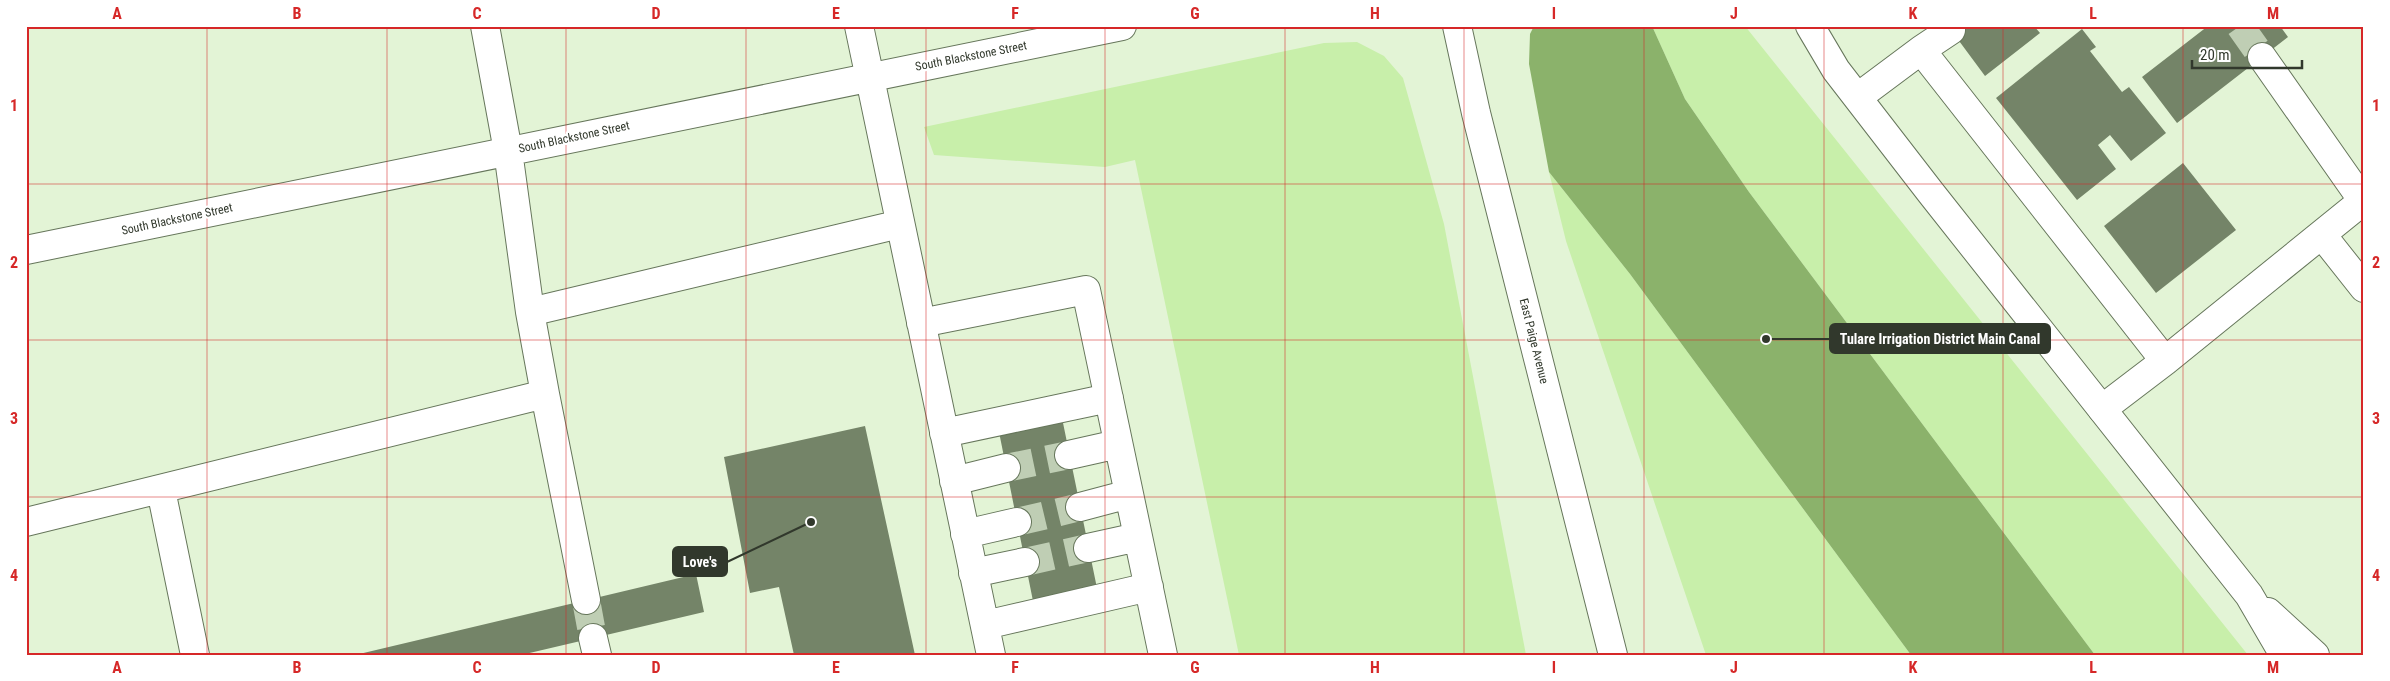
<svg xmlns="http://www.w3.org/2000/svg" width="2390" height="681" font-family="'Roboto Condensed',sans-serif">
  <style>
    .green { fill: #c8efaa }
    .water { fill: #8bb26b }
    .building { fill: #748468 }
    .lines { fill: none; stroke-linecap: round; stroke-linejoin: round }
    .minor-tunnel { stroke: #bfceb4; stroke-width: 28; stroke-dasharray: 28 14; stroke-linecap: butt }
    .minor-casing { stroke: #66765b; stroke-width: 30 }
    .highway-casing { stroke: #66765b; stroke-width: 30 }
    .minor { stroke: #fff; stroke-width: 28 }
    .highway { stroke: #fff; stroke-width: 28 }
    .grid { fill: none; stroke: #d62828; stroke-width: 1; stroke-opacity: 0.55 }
    .labels { text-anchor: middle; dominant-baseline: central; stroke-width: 4.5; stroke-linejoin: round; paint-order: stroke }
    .street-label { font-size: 12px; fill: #31382c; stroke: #fff }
    .leader { fill: none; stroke: #31382c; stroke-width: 2 }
    .callout-dot { fill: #31382c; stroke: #fff; stroke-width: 2 }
    .callout { fill: #31382c; stroke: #31382c; stroke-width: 2 }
    .callout-label { font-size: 14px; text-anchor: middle; font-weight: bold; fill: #fff }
    .neatline { fill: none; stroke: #d62828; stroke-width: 2 }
    .grid-label { font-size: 16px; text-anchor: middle; font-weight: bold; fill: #d62828 }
  </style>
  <rect width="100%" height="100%" fill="#e3f4d6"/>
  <!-- green -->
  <path class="green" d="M1652 26H1745L2248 655H2095L1749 192 1685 99Z
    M1357 42 1384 56 1403 78 1444 224 1526 655H1239L1135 160 1105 167 934 155 924 127 1324 43Z
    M1549 172 1630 274 1911 655H1706L1566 241Z"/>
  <!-- water -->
  <path class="water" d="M1534 26H1652L1685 99 1749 192 2095 655H1911L1630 274 1549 172 1529 64 1530 34Z"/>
  <!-- building -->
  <path class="building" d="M1948 26H2034L2040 33 1985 76Z
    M2208 26H2280L2288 37 2177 123 2142 77Z
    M2082 29 2096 47 2090 51 2122 92 2129 87 2166 133 2131 161 2110 135 2098 145 2116 169 2077 200 1996 98Z
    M2183 163 2236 230 2156 293 2104 226Z
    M1062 418 1098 593 1034 606 999 432Z
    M865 426 915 655H794L779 587 750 593 724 457Z
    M696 574 704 612 521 655H355Z"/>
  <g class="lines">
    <!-- minor-tunnel -->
    <path class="minor-tunnel" d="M2240 26 2262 57
      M1006 468 1069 455
      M1017 522 1080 507
      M1025 562 1088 548
      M586 600 593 638"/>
    <defs>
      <path id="minor" d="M485 26 508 151 530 312 545 394 586 600
        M859 26 991 655
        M1457 26 1476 113 1613 655
        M1921 50 1951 30
        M2262 57 2363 201
        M1858 97 1921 50 2165 361
        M2322 235 2364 288
        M26 250 1122 26
        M530 312 900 224
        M921 323 1086 290 1163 655
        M2102 409 2165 361 2364 200
        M944 433 1109 398
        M1069 455 1118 444
        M954 481 1006 468
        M161 490 195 655
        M1080 507 1129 494
        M26 522 545 394
        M965 534 1017 522
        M1088 548 1138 537
        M973 573 1025 562
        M985 625 1149 587
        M593 638 597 655"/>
      <path id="highway" d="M1810 26 1836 70 1931 193 2249 595 2284 655
        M2268 612 2315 655"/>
    </defs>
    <!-- minor casing -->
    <use href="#minor" class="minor-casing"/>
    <!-- highway casing -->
    <use href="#highway" class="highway-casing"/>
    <!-- minor -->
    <use href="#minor" class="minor"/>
    <!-- highway -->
    <use href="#highway" class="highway"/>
  </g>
  <!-- grid -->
  <path class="grid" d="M207 26V655M387 26V655M566 26V655M746 26V655M926 26V655M1105 26V655M1285 26V655M1464 26V655M1644 26V655M1824 26V655M2003 26V655M2183 26V655M26 184H2364M26 340H2364M26 497H2364"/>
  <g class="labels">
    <!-- street labels -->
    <g class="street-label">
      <text transform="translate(971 56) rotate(-11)">South Blackstone Street</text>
      <text transform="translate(574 137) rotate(-12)">South Blackstone Street</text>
      <text transform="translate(177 219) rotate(-12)">South Blackstone Street</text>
      <text transform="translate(1534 341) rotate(76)">East Paige Avenue</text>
    </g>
  </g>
  <!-- callouts -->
  <path class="leader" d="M1766 339L1830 339M811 522L727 562"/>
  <g class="callout-dot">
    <circle cx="1766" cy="339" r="5"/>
    <circle cx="811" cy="522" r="5"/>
  </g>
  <g class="callout">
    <rect x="1830" y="324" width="220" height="29" rx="5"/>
    <rect x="673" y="547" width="54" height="29" rx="5"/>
  </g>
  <g class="callout-label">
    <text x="1940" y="344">Tulare Irrigation District Main Canal</text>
    <text x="700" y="567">Love's</text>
  </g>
  <!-- border -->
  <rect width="2390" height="681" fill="none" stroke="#ffffff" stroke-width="55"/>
  <!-- scale -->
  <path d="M2192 60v8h110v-8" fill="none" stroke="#31382c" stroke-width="2.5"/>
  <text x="2200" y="60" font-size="15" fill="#31382c" stroke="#ffffff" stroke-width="4" paint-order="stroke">20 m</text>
  <rect x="28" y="28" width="2334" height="626" class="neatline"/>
  <g class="grid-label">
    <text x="117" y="19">A</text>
    <text x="297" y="19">B</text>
    <text x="477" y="19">C</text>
    <text x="656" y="19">D</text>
    <text x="836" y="19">E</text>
    <text x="1015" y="19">F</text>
    <text x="1195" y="19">G</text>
    <text x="1375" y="19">H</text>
    <text x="1554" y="19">I</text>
    <text x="1734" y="19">J</text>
    <text x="1913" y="19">K</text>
    <text x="2093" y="19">L</text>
    <text x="2273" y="19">M</text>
    <text x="14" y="111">1</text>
    <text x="2376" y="111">1</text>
    <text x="14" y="268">2</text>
    <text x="2376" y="268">2</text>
    <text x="14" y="424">3</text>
    <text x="2376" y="424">3</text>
    <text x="14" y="581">4</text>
    <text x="2376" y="581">4</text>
    <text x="117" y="673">A</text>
    <text x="297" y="673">B</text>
    <text x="477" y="673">C</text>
    <text x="656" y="673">D</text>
    <text x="836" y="673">E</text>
    <text x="1015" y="673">F</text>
    <text x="1195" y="673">G</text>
    <text x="1375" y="673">H</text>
    <text x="1554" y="673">I</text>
    <text x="1734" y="673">J</text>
    <text x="1913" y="673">K</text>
    <text x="2093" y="673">L</text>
    <text x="2273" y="673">M</text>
  </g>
</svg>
